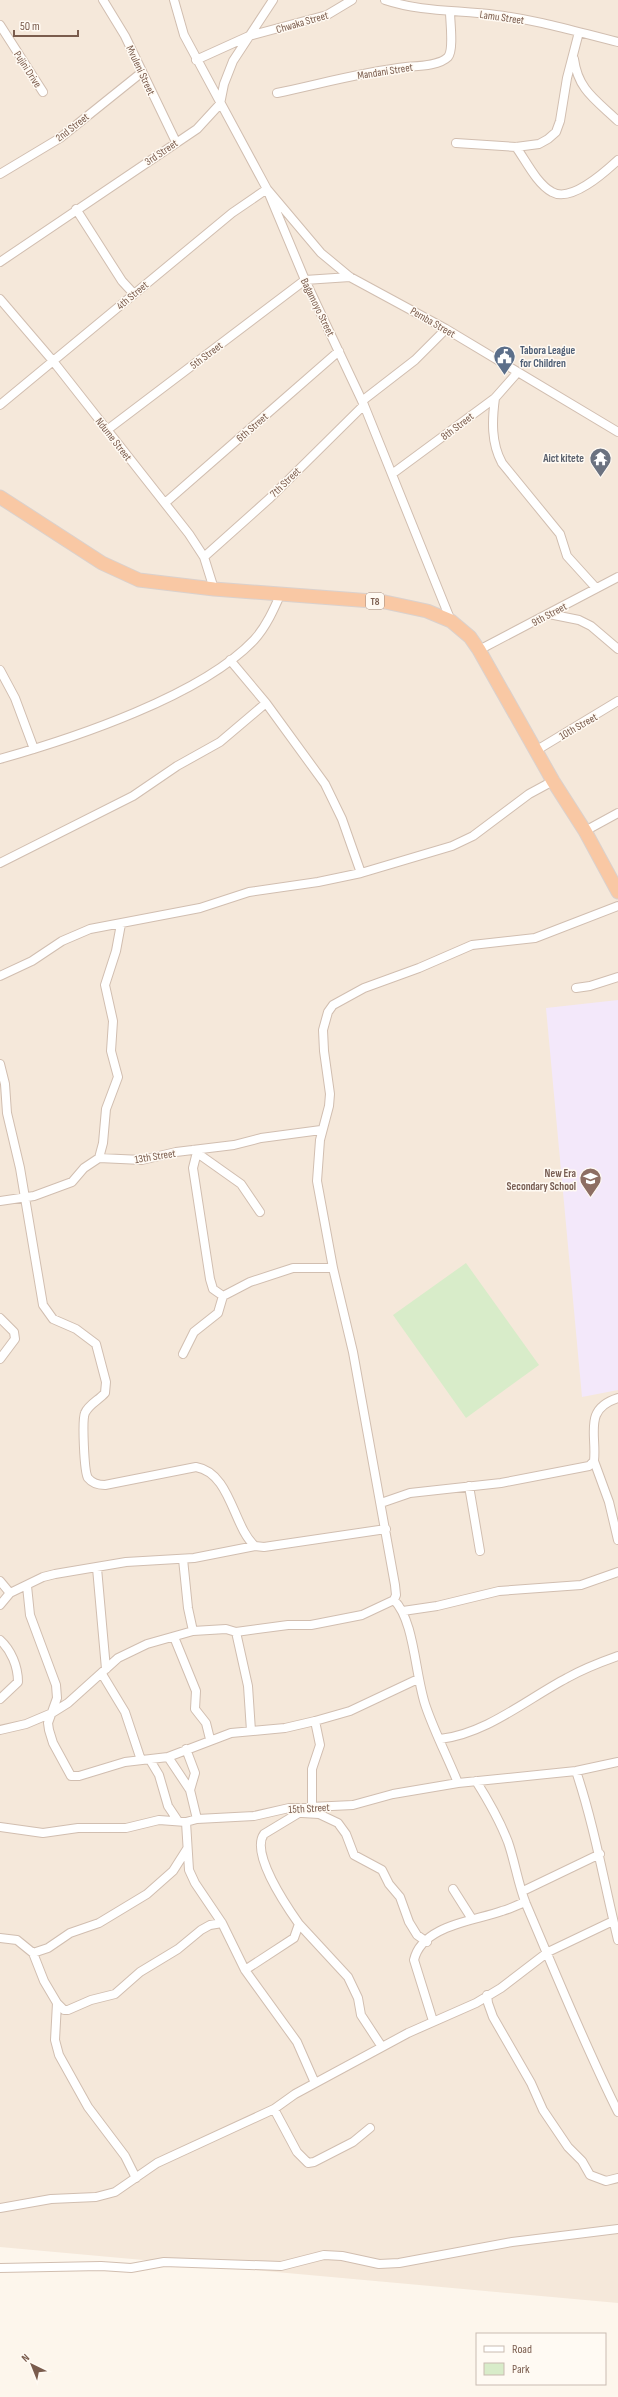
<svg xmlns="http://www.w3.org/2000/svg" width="618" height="2397" viewBox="0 0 618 2397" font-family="'Sofia Sans Condensed',sans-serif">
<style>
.residential{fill:#f5e8da}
.education{fill:#f3e8fa}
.green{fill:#d8ecc9}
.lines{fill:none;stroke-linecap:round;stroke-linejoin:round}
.minor-casing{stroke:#d1beb0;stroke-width:10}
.trunk-casing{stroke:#dad1cd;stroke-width:15}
.minor{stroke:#fff;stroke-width:8}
.trunk{stroke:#f9c8a4;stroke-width:13}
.labels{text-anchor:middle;stroke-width:3;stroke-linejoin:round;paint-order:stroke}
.shield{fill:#fffaf3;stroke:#a28b7f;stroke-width:1}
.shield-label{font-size:10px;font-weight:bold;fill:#7a5c4d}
.street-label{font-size:11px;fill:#7a5c4d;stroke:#fffaf3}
.service-label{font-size:11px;font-weight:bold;fill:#4e5e75;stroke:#fffaf3;text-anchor:start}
.worship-label{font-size:11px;font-weight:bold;fill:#5b616d;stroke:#fffaf3;text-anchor:end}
.education-label{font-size:11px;font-weight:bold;fill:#785e54;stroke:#fffaf3;text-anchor:end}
</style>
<rect width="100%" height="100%" fill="#fdf6ec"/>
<!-- residential -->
<path class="residential" d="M0 0H618V2303L0 2247Z"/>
<!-- education -->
<path class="education" d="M618 1000V1390L582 1397 546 1008Z"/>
<!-- green -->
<path class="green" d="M466 1263 539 1365 466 1418 393 1315Z"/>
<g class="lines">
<defs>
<path id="minor" d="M103 0 125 36 176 142
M174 0 184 35 267 189 305 280 364 405 451 621
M385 0C421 12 458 10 496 15 538 20 577 32 618 42
M0 25 43 92
M574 59C578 90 596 100 618 121
M196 60 249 36 327 15 352 0
M277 93C320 84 362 72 406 67 417 66 439 66 448 57 454 50 450 21 450 12
M456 143 516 147 539 144 548 139 556 132 560 121 567 78 579 32
M516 147C526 161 537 184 552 192 571 203 605 172 618 160
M0 174 60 138 141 73
M76 209 122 281 134 294
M0 262 197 129 220 104 224 84 233 61 273 0
M0 299 53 361 189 534 204 557 214 589
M495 398C492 420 491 443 502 463L560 534 567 556 596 588
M362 401 415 360 446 329
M0 405 232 213 267 189 321 253 350 277 446 329 618 432
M107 430 305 280 350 277
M392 474 495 398 517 373
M165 503 339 351
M204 557 270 498 364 405
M549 614 579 620 591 626 618 649
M479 650 618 577
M230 660 266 703 325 784 342 819 361 873
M0 670 15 698 34 749
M537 750 618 701
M0 759C74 738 201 696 254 640 266 627 274 609 281 593
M585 831 618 813
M0 863 133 796 177 766 220 742 266 703
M0 976 32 961 62 941 90 929 200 908 249 892 318 882 361 873 452 846 473 836 529 794 553 781
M576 988 590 986 618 977
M0 1064 5 1084 7 1113 20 1168 43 1305 53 1319 76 1329 96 1344 106 1382 105 1393C99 1400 89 1404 85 1413 82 1419 84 1472 88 1478 92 1483 98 1485 105 1485L196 1467C231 1473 233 1527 255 1546L264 1547 386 1529
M193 1150 241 1184 260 1212
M197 1152 193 1168 210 1279 213 1289 223 1296
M99 1158 103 1143 106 1109 118 1077 111 1051 113 1021 105 985 116 951 121 924
M0 1201 34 1196 72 1182 84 1168 99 1158 142 1160 176 1152 234 1145 261 1138 321 1130
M0 1318 14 1332 15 1339 0 1359
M183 1354 194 1332 218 1313 223 1296 227 1294 250 1282 293 1268H333
M594 1461 609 1502 618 1540
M469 1486 480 1551
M381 1503 410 1493 501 1483 589 1466 594 1461C597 1434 583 1409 618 1398
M183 1559 188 1608 193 1631
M97 1568 106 1669
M0 1581 10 1593
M27 1586 30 1615 56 1685 57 1698 48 1723 49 1730 53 1743 71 1776H79L125 1762 168 1757 231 1733 285 1728 315 1721 350 1711 418 1679
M394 1600C415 1621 415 1677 426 1707 435 1733 448 1758 458 1783
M0 1605 10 1593 43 1577 55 1574 126 1562 194 1558 255 1546
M403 1611 437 1606 499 1591 581 1585 618 1572
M236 1632 248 1686 251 1731
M174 1637 196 1691 195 1709 206 1723 210 1739
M0 1640C11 1650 18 1666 18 1682L0 1699
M102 1674 125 1712 141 1760
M0 1730 26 1724 52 1713 68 1703 118 1658 147 1644 193 1631 226 1629 236 1632 288 1625H311L362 1615 394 1600 396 1595 395 1585 353 1352 333 1268 317 1181 320 1140 329 1106 330 1094 324 1051 323 1030 328 1012 333 1005 364 988 419 968 472 945 535 938 618 906
M440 1739C486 1734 527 1699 567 1678 583 1669 601 1662 618 1656
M186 1749 195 1773 190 1790 197 1819
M168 1757 190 1790
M150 1760 159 1775 168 1806 178 1821
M576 1771C595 1828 604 1883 618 1940
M476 1781C488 1800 500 1821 508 1842 515 1862 518 1884 526 1904 556 1974 584 2044 618 2112
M302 1813 319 1814 338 1823 346 1834 354 1855 382 1870 389 1884 400 1897 409 1922 417 1935 427 1942
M186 1822 189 1870 195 1883 222 1923 245 1970 297 2042 315 2083
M0 1827 43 1833 78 1828H126L159 1820 186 1822 197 1819 254 1816 289 1808 353 1805 393 1794 458 1783 576 1771 618 1762
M453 1889 472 1919
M523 1891 600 1854
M299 1924 348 1977 358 1998 361 2015 382 2047
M0 1938 17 1940 33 1953 44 1981 57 2003 55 2040 59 2055 88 2107 125 2156 136 2178
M33 1953 48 1948 70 1933 99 1923 147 1894 173 1871 187 1849
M245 1970 294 1938 299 1924C287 1907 250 1853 264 1834L312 1805V1769L320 1745 315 1721
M487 1995 488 2003 493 2017 531 2083 543 2110 568 2147 582 2161 590 2175 606 2181 618 2178
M57 2003 64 2010H68L91 2000 115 1994 140 1972 178 1949 201 1930 210 1925 222 1923
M433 2021 414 1960C422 1925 475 1921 502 1911 510 1909 517 1905 525 1902
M274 2109 297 2152 308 2163 314 2162 353 2142 370 2128
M0 2208 51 2199 96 2197 115 2192 157 2163 274 2109 295 2094 408 2033 476 2003 501 1988 548 1952 613 1921
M0 2268 101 2266 131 2268 164 2262 281 2266 324 2255 342 2256 379 2264 399 2263 512 2242 618 2229"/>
<path id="trunk" d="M0 497 102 563 139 580 214 589 385 602 427 611 451 621 470 637 479 650 553 781 585 831 618 892"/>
</defs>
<!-- minor casing -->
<use href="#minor" class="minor-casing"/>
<!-- trunk casing -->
<use href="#trunk" class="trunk-casing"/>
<!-- minor -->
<use href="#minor" class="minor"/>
<!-- trunk -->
<use href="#trunk" class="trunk"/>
</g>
<!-- icons -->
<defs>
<symbol id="civic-pin" viewBox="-11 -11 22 30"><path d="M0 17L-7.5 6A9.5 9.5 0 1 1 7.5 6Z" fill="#5c6f8a" stroke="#fffaf3"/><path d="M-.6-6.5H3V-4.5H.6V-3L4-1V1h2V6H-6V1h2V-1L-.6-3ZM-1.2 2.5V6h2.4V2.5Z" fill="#fff"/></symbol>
<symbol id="temple-pin" viewBox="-11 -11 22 30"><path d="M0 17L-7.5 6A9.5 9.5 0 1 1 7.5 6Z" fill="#6b7280" stroke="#fffaf3"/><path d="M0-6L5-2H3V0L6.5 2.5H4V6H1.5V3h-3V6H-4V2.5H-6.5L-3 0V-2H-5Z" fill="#fff"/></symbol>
<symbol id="school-pin" viewBox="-11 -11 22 30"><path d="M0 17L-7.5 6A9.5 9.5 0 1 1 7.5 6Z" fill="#8d6e63" stroke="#fffaf3"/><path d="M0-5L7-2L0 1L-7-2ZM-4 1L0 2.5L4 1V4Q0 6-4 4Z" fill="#fff"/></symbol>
</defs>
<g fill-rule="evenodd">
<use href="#civic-pin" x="492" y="344" width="25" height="34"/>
<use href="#temple-pin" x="588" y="446" width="25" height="34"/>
<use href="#school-pin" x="578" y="1166" width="25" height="34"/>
</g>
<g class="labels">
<!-- shield labels -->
<rect class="shield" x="366" y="593" width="18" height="16" rx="3"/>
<g class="shield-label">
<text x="375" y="605">T8</text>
</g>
<!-- street labels -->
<g class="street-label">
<text transform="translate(502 17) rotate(8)" y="4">Lamu Street</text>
<text transform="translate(302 22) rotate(-16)" y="4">Chwaka Street</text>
<text transform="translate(28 69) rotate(57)" y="4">Pujini Drive</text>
<text transform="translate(141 70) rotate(65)" y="4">Mvuleni Street</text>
<text transform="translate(385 71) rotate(-9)" y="4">Mandani Street</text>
<text transform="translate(72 127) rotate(-38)" y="4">2nd Street</text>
<text transform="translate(161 152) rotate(-34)" y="4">3rd Street</text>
<text transform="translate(132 295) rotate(-40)" y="4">4th Street</text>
<text transform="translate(318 307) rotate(64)" y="4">Bagamoyo Street</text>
<text transform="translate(433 322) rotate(30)" y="4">Pemba Street</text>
<text transform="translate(206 355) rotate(-37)" y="4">5th Street</text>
<text transform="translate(457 426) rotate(-37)" y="4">8th Street</text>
<text transform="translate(252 427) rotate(-41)" y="4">6th Street</text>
<text transform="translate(114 439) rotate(52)" y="4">Ndume Street</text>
<text transform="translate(285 482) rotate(-44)" y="4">7th Street</text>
<text transform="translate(549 614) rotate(-28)" y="4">9th Street</text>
<text transform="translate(578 726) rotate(-30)" y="4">10th Street</text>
<text transform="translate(155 1156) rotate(-9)" y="4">13th Street</text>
<text transform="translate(309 1808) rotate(-3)" y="4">15th Street</text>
</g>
<!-- service labels -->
<g class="service-label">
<text x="520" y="354">Tabora League<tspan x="520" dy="13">for Children</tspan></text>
</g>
<!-- worship labels -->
<g class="worship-label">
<text x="584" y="462">Aict kitete</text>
</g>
<!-- education labels -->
<g class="education-label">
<text x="576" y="1177">New Era<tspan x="576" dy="13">Secondary School</tspan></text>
</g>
</g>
<!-- legend -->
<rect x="476" y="2333" width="130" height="52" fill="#fffaf3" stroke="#cabbb1"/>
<rect x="484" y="2346" width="20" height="6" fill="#ffffff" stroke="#cabbb1"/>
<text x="512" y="2353" font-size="12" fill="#7a5c4d">Road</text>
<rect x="484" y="2363" width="20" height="12" fill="#d8ecc9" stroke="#cabbb1"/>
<text x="512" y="2373" font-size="12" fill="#7a5c4d">Park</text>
<!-- north arrow -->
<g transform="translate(32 2365) rotate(317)" stroke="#fffaf3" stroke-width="3" paint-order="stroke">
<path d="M0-3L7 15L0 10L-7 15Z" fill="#7a5c4d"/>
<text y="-6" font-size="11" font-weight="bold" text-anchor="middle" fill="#7a5c4d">N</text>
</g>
<!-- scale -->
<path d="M14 30v6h64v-6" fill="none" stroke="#7a5c4d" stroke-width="2"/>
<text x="20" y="30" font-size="12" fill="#7a5c4d" stroke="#fffaf3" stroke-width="3" paint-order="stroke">50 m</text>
</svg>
